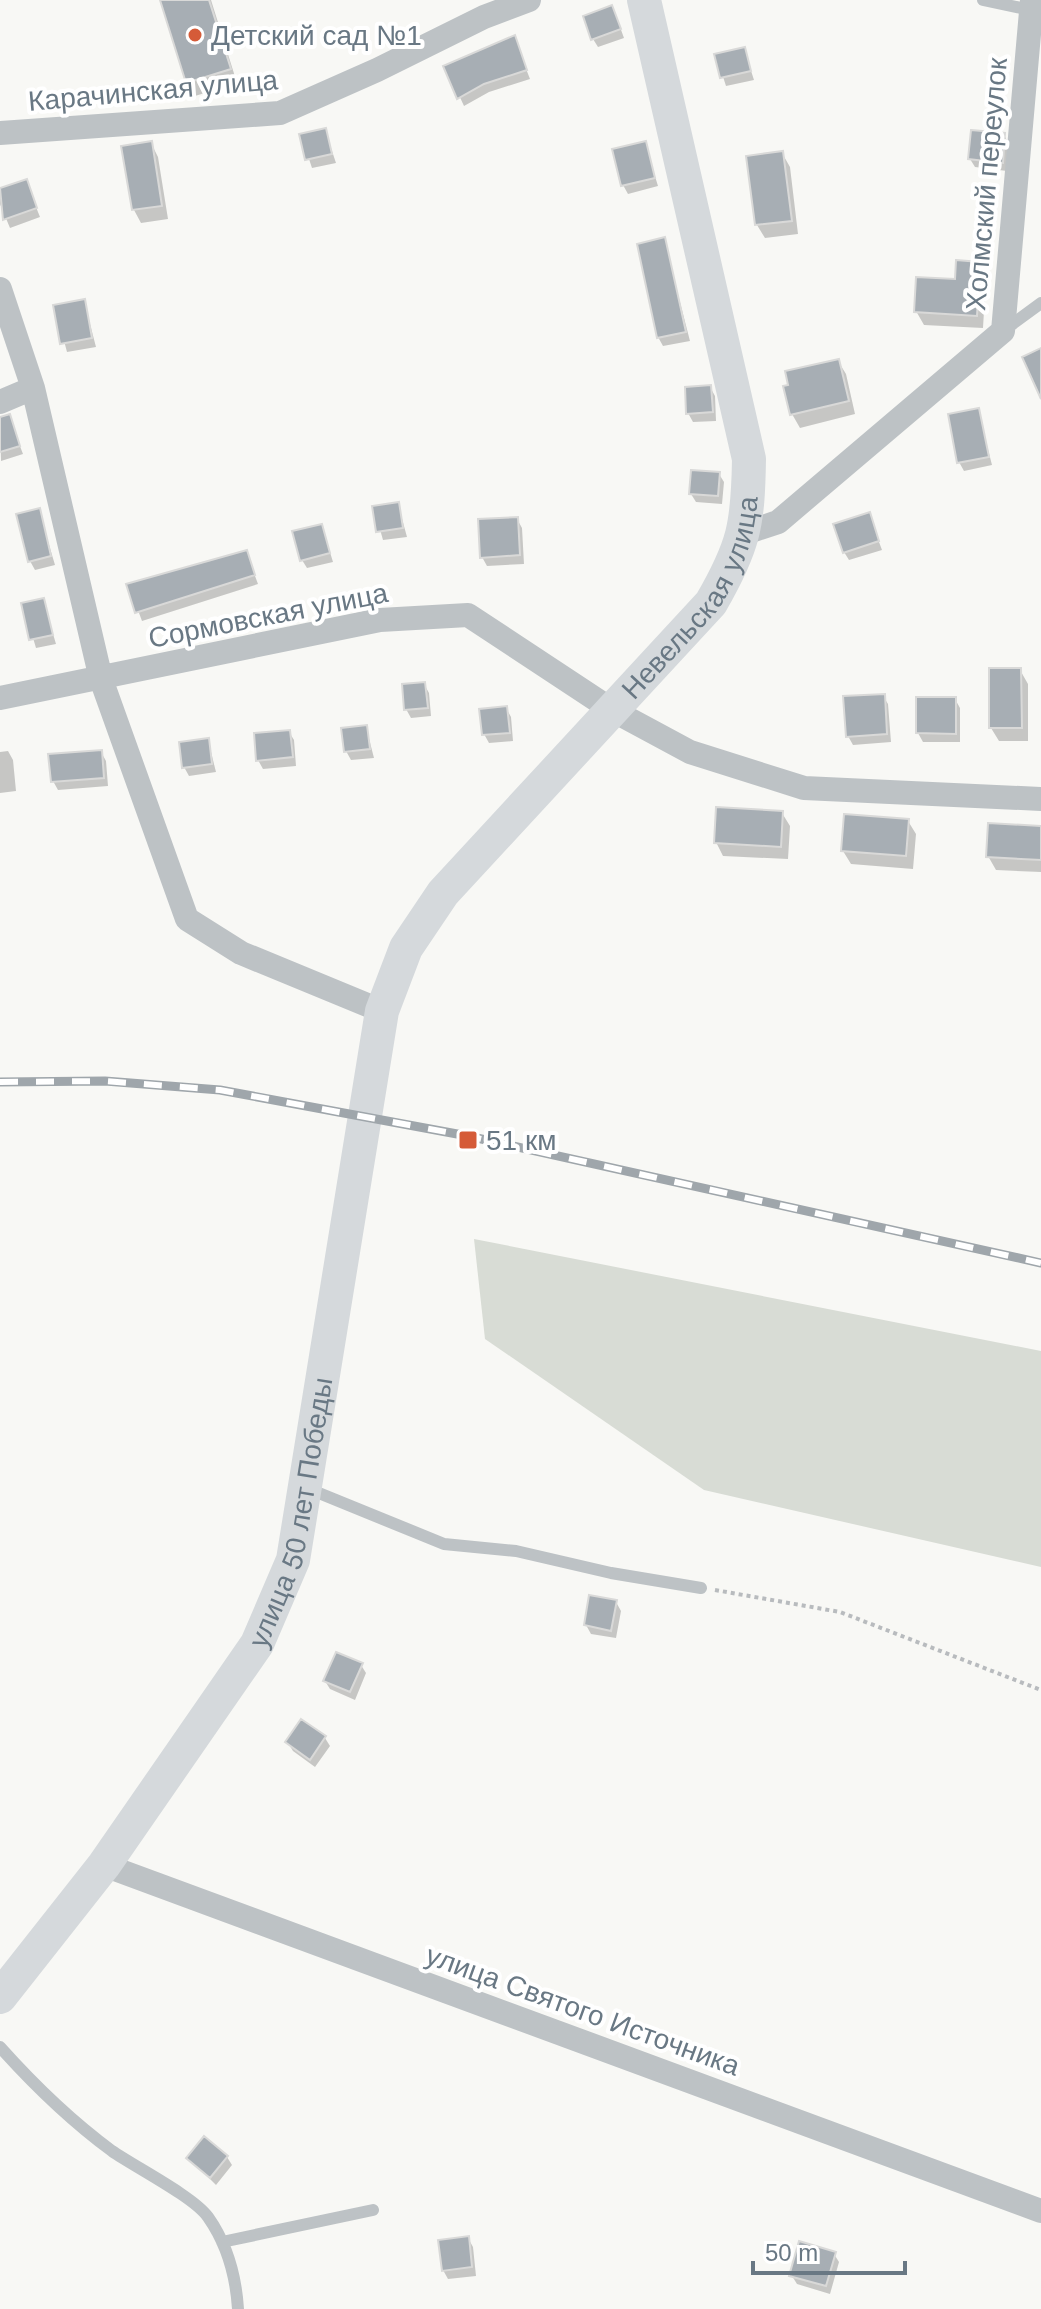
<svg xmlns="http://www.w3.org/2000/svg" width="1041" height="2309" viewBox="0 0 1041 2309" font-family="Arial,sans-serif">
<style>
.green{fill:#d8dcd5}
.shadow{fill:#0003}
.building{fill:#a7aeb4;stroke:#d9d9d8;stroke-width:2}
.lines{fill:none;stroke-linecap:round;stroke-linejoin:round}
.path{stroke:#b8bbbe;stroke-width:4;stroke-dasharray:4 4;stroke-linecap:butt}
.lane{stroke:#bdc2c5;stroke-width:12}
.street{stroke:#bdc2c5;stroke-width:24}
.secondary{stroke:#d5d9dc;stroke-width:34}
.rail-casing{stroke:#9fa6ab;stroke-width:9}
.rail{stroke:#fff;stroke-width:6;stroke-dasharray:18;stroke-linecap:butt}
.poi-dot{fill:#d55b38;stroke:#fff;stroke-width:3}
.labels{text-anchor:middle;stroke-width:8;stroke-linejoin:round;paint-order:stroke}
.poi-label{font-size:28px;fill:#697884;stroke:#fff;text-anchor:start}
.street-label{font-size:28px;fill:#697884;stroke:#fff}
</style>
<rect width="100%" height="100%" fill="#f8f8f5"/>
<!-- green -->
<path class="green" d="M474 1239 1041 1351V1567L704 1490 485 1339Z"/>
<!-- shadow -->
<path class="shadow" d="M162 0H211L237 83 195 96 188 83Z
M616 16 624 38 598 47 593 39Z
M514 38 530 79 489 92 464 106 446 67Z
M744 49 754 80 726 86 716 55Z
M325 130 336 163 312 168 301 135Z
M1004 135 1009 144 1007 171 975 167 970 159Z
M151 143 158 157 168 219 141 223 134 210 124 147Z
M645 144 658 186 628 194 623 185Z
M782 153 790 167 798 234 765 238 757 225Z
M26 182 40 217 10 228 0 204V190Z
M664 240 690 341 663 346 658 337Z
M979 263 986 277 983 328 924 325 916 311Z
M84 301 96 347 67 352 55 307Z
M838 361 846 374 855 414 800 428 792 414Z
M710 387 715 396 716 421 693 422 688 413Z
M978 410 992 465 964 471 959 462Z
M10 420 23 454 1 461 0 423Z
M719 474 724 482 722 504 696 502 691 494Z
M398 504 407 537 383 540 374 508Z
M39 511 55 565 35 570 30 561Z
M869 515 882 550 849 560 844 552Z
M517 519 522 528 524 564 487 566 482 557Z
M322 526 333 562 307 568 302 560Z
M246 552 258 584 142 621 129 586Z
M43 600 56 644 36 648 23 604Z
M1020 670 1028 684V741H999L991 728Z
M424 684 429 693 431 716 411 718 406 709Z
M883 696 888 704 891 742 853 745 848 736Z
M955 699 960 708V742H923L918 733Z
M506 708 511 717 513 741 489 743 484 734Z
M366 727 374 758 351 760 346 751Z
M289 732 294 740 296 766 263 769 258 760Z
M208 740 216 772 189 776 184 767Z
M8 751 13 760 16 791 0 793V752Z
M101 752 106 761 108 786 58 790 53 781Z
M782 813 790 826 788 859 723 856 716 842Z
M908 821 916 834 913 869 851 864 843 851Z
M1041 828V872L996 870 988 856Z
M616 1602 621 1611 616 1638 591 1634 586 1625Z
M361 1665 366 1673 355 1700 330 1689 325 1681Z
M325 1738 330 1746 315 1767 293 1751 288 1743Z
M227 2157 232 2165 216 2185 189 2158Z
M468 2238 473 2247 476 2276 448 2279 443 2270Z
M834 2254 839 2262 830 2294 797 2284 792 2276Z"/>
<!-- building -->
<path class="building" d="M160 0H209L231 69 186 83Z
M612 5 621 29 591 40 583 16Z
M515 35 527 70 484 84 457 99 443 66Z
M745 47 751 71 720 78 714 54Z
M326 128 332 154 305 160 299 134Z
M971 130 1005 133 1003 163 968 159Z
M152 141 162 206 132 210 121 146Z
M646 141 655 178 621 186 612 149Z
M783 151 792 221 755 225 746 156Z
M27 179 37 208 3 220 0 188Z
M665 237 686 332 657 338 637 244Z
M956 260 980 262 977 316 914 312 916 277 955 279Z
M85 299 92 338 60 344 53 305Z
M1041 348V399L1022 357Z
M839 359 849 401 790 415 783 386 788 385 785 371Z
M711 385 713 412 686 414 685 387Z
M979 408 989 457 957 463 948 414Z
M10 414 20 446 0 452V417Z
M691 470 720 472 718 496 689 494Z
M399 502 403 528 376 532 372 506Z
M40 508 51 556 28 562 16 514Z
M870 512 879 541 843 553 833 524Z
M518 517 520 555 480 558 478 519Z
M322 524 330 553 300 561 292 531Z
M247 550 255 575 135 613 126 584Z
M44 598 53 635 29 640 21 603Z
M989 668H1021L1022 728H989Z
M425 682 428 708 404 710 402 684Z
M885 694 887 734 846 737 843 696Z
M916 697H956V734L916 733Z
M507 706 510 733 482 735 479 709Z
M367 725 370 749 344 752 341 728Z
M290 730 293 757 256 761 254 733Z
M209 738 212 764 182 768 179 742Z
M102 750 104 778 51 782 48 754Z
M716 807 783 811 781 847 714 843Z
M844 814 909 819 906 856 841 851Z
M988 823 1041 826V860L986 857Z
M589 1595 617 1600 611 1631 584 1625Z
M336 1652 363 1663 350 1692 323 1681Z
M301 1719 326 1736 310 1760 285 1742Z
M204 2136 228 2156 210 2178 186 2158Z
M469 2236 472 2267 442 2271 438 2240Z
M799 2241 836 2252 826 2286 789 2276Z"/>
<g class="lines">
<!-- path -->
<path class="path" d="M715 1590 840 1612 1041 1690"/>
<!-- lane -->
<path class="lane" d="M983 0 1035 11
M1003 331 1041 303
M309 1489 444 1544 516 1551 611 1573 701 1588
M0 2047C34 2085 70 2120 112 2151 135 2167 194 2197 208 2217 227 2244 236 2277 238 2309
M222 2242 373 2210"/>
<!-- street -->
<path class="street" d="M0 133 280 113 377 70 484 17 529 0
M0 289 33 388 101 679 187 919 241 953 382 1011
M0 402 33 388
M745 533 778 522 1003 331 1032 0
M0 698 380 620 468 615 612 710 690 752 804 788 1041 799
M104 1865 1041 2211"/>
<!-- secondary -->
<path class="secondary" id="s1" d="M0 1997 104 1865 257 1644 293 1560 382 1011 406 948 443 893 711 603C744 546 748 525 749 459L644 0"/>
<defs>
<path id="rail" d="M0 1082 105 1081 220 1090 468 1136 1041 1263"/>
</defs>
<!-- rail casing -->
<use href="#rail" class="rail-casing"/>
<!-- rail -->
<use href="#rail" class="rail"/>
</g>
<!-- markers -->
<g class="poi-dot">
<circle cx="195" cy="35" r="8"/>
<rect x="458" y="1130" width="20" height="20" rx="4"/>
</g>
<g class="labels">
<!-- poi labels -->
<g class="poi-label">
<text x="211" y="45">Детский сад №1</text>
<text x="486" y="1150">51 км</text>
</g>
<!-- street labels -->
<g class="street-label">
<text transform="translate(153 90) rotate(-5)" y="10">Карачинская улица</text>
<text transform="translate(986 184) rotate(-85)" y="10">Холмский переулок</text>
<text dy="10" stroke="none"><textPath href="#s1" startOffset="1608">Невельская улица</textPath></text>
<text transform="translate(268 615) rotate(-11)" y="10">Сормовская улица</text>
<text dy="10" stroke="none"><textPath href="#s1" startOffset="574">улица 50 лет Победы</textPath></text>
<text transform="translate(583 2010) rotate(20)" y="10">улица Святого Источника</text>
</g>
</g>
<!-- scale -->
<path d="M753 2261v12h152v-12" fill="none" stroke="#697884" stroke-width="4"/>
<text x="765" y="2261" font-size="24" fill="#697884" stroke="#ffffff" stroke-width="6" paint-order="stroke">50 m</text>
</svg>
